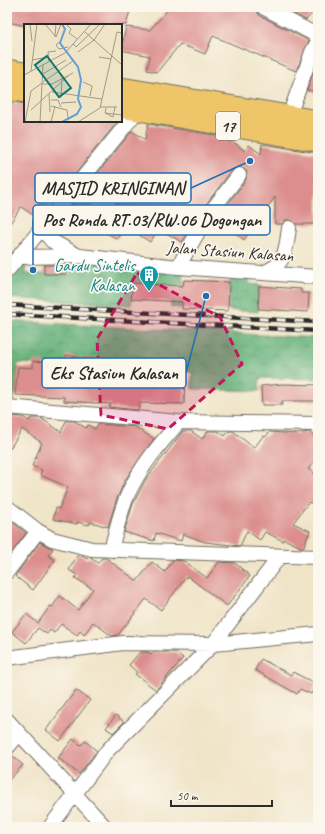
<svg xmlns="http://www.w3.org/2000/svg" width="325" height="834" viewBox="0 0 325 834" font-family="Caveat,sans-serif">
<style>
.forest{fill:url(#forest-crowns);stroke:#486e52}
.building{fill:#db8e8d;fill-rule:evenodd}
.lines{fill:none;stroke-linecap:round;stroke-linejoin:round}
.minor-casing{stroke:#706c62;stroke-width:16}
.highway-casing{stroke:#706c62;stroke-width:23}
.minor{stroke:#fff;stroke-width:14}
.highway{stroke:#eec569;stroke-width:21}
.rail-casing{stroke:#2b2b2b;stroke-width:4.5}
.rail{stroke:#fbf7ec;stroke-width:3;stroke-dasharray:9;stroke-linecap:butt}
.marked{fill:#c2185b;fill-opacity:0.2;stroke:#c2185b;stroke-width:3;stroke-dasharray:8 5;stroke-linejoin:round}
.labels{text-anchor:middle;stroke-width:3.5;stroke-linejoin:round;paint-order:stroke}
.shield{fill:#fbf7ec;stroke:#696865;stroke-width:1}
.shield-label{font-size:16px;font-weight:bold;fill:#2b2b2b}
.street-label{font-size:17px;fill:#2b2b2b;stroke:#fbf7ec}
.culture-label{font-size:17px;fill:#0d838f;stroke:#fbf7ec;text-anchor:end}
.inset-river{fill:none;stroke:#64a0d5;stroke-width:2}
.inset-road{fill:none;stroke:#a19a89;stroke-width:1}
.view{fill:#0f766e;fill-opacity:0.15;stroke:#0f766e;stroke-width:2}
.inset-edge{fill:none;stroke:#2b2b2b;stroke-width:2}
.leader{fill:none;stroke:#1f6fb2;stroke-width:1.5}
.callout-dot{fill:#1f6fb2;stroke:#fbf7ec;stroke-width:1.5}
.callout{fill:#fbf7ec;stroke:#1f6fb2;stroke-width:1.5}
.callout-label{font-size:18px;text-anchor:middle;font-weight:bold;fill:#2b2b2b}
</style>
<defs>
<pattern id="forest-crowns" width="20" height="18" patternUnits="userSpaceOnUse"><rect width="20" height="18" fill="#66b17a"/><path d="M2 6a3 3 0 1 1 6 0M12 15a3 3 0 1 1 6 0" fill="none" stroke="#549064"/></pattern>
</defs>
<rect width="100%" height="100%" fill="#fbf7ec"/>
<filter id="ink" filterUnits="userSpaceOnUse"><feTurbulence type="fractalNoise" baseFrequency=".025" numOctaves="2"/><feDisplacementMap in="SourceGraphic" scale="8" xChannelSelector="R" yChannelSelector="G"/><feConvolveMatrix kernelMatrix="1 2 1 2 8 2 1 2 1" color-interpolation-filters="sRGB"/></filter>
<filter id="wash" filterUnits="userSpaceOnUse"><feTurbulence type="fractalNoise" baseFrequency=".012" numOctaves="4" result="noise"/><feDisplacementMap in="SourceGraphic" scale="16" xChannelSelector="R" yChannelSelector="G"/><feGaussianBlur stdDeviation="0.9" result="paint"/><feColorMatrix in="noise" values="0 0 0 0 0 0 0 0 0 0 0 0 0 0 0 0 0 1.4 0 .05"/><feComposite in="paint" operator="in"/></filter>
<g filter="url(#wash)">
<rect width="100%" height="100%" fill="#f0e4c7"/>
<!-- forest -->
<path class="forest" d="M70 261 184 270 181 308 171 307V301H166L167 285 133 283 131 305 7 298V280L19 266H26V274H71Z
M230 273 249 274V284L259 285 258 312 229 310Z
M7 321 318 338V379L260 378 259 391 192 389V372L18 363 14 402 7 401Z"/>
<g id="blocks">
<!-- building -->
<path class="building" d="M7 7H131L126 25H22L7 22Z
M170 7H255L259 15 309 41 296 71 213 36 205 54 180 44 157 72 147 70 150 56 121 50 126 27 150 30Z
M281 7H318L306 20Z
M318 60V93L307 90Z
M13 102 25 104V121H118L70 180 64 176 36 217 21 207 7 228V118Z
M148 124 219 136 230 143 232 141 245 151 249 145 261 154 262 144 318 153V224H296L290 220H285L282 224H275V197L244 240 224 225 218 234 210 228 246 180 247 171 240 167 232 170 199 213 182 242 159 229 150 242 125 226 117 239 100 229 98 232 80 221 74 231 60 223 68 210 132 131 145 140ZM105 180 124 193 108 217 90 206Z
M44 265H66V274H44Z
M184 280 229 282 228 311 182 309V302L131 299 133 283 183 286Z
M259 286 301 289V293H309L308 312 258 309Z
M66 355 79 357V358H95V371L97 372 122 374V379L145 383V380L171 381V376H185L184 404 139 403 138 410 109 407 111 404 64 401V397L15 395 18 367 33 368V361L45 362 44 368 65 369Z
M283 384 318 385V401H282V405H262L261 386Z
M7 416 23 417 29 421 31 418H41L61 432 66 421H74L86 428 88 425 95 429 98 424 135 427 154 439 125 480 117 498 108 527 91 522 89 525 77 522V524L53 519 56 508 59 509 68 487 40 475 42 470 32 466 42 443 22 429 7 453Z
M183 431H191L202 439 208 431H218L225 436 229 431H233L254 448 263 436 265 437 270 432 297 434 309 432 318 439V456L308 469 318 476V508L309 502 293 523 310 531 303 548 284 539 283 541 265 532 260 540 247 531 240 546 205 542 183 534 181 541 156 533 154 541 124 532 133 504 146 479Z
M7 518 26 533 10 555 7 553Z
M40 542 53 549 48 555 55 560 33 590 15 576Z
M78 554 87 559 89 557 98 563 102 558H106L137 581 152 562 165 572 173 560 184 561 207 578 219 562 235 563 250 576 227 606 187 576 161 610 146 599 118 635 112 636 93 622 84 635 80 631 77 635 61 624 54 633 50 630 47 634 38 628 26 643 12 632 26 614 38 623 50 606 52 607 60 596 78 610 93 589 75 578 77 575 69 570Z
M140 652H148L151 654 153 652H176L183 658 156 690 135 674 137 672 129 665Z
M261 659 291 675 293 672 316 684 311 694 300 689 297 694 255 670Z
M76 690 90 700 60 741 46 730Z
M116 715 124 722 113 733 106 728Z
M73 739 81 745 85 741 97 751 79 774 58 758Z
M11 755 23 765 7 782V756Z"/>
</g>
</g>
<g filter="url(#ink)">
<use href="#blocks" fill-opacity="0" stroke="#706c62" stroke-width="1"/>
<g class="lines">
<defs>
<path id="minor" d="M263 7 318 36
M289 116 312 52 318 41
M42 229 52 241 77 255
M19 257 80 256 178 267 318 277
M178 267 206 218 239 175
M7 271 138 110 139 104
M265 272C286 264 286 249 289 228
M7 407 179 422 318 424
M7 507 38 531 52 539 92 549 318 557
M111 550C116 531 120 512 128 494 140 467 160 444 179 422
M7 572 38 531
M7 658 123 643 213 644 318 634
M7 720 105 827
M7 748 19 734
M50 827 108 750 213 644 280 556"/>
<path id="highway" d="M7 70 25 73
M121 88 318 121
M7 89 25 92
M121 107 318 141"/>
</defs>
<!-- minor casing -->
<use href="#minor" class="minor-casing"/>
<!-- highway casing -->
<use href="#highway" class="highway-casing"/>
<!-- minor -->
<use href="#minor" class="minor"/>
<!-- highway -->
<use href="#highway" class="highway"/>
<defs>
<path id="rail" d="M7 305 318 322
M7 314 318 331"/>
</defs>
<!-- rail casing -->
<use href="#rail" class="rail-casing"/>
<!-- rail -->
<use href="#rail" class="rail"/>
</g>
</g>
<!-- marked area -->
<path class="marked" d="M137 273 220 317 242 364 168 429 101 415 97 339Z"/>
<!-- icons -->
<defs>
<symbol id="building-pin" viewBox="-11 -11 22 30"><path d="M0 17L-7.5 6A9.5 9.5 0 1 1 7.5 6Z" fill="#0f9aa8" stroke="#fbf7ec"/><path d="M-4-6H4V6H1V3H-1V6H-4ZM-2.5-4.3h1.7v1.8h-1.7ZM.8-4.3h1.7v1.8H.8ZM-2.5-1h1.7V.8h-1.7ZM.8-1h1.7V.8H.8Z" fill="#fff"/></symbol>
</defs>
<g fill-rule="evenodd">
<use href="#building-pin" x="138" y="264" width="22" height="30"/>
</g>
<g class="labels">
<!-- shield labels -->
<rect class="shield" x="216" y="112" width="24" height="28" rx="3"/>
<g class="shield-label">
<text x="228" y="132">17</text>
</g>
<!-- street labels -->
<g class="street-label">
<text transform="translate(230 251) rotate(4)" y="6">Jalan Stasiun Kalasan</text>
</g>
<!-- culture labels -->
<g class="culture-label">
<text x="135" y="271">Gardu Sintelis<tspan x="135" dy="20">Kalasan</tspan></text>
</g>
</g>
<!-- overview -->
<g transform="translate(24 24)">
<rect width="98" height="98" fill="#f0e4c7"/>
<path class="inset-river" d="M38 0 41 5 36 19 54 43 57 56 54 75 57 83 53 90 38 98"/>
<path class="inset-road" d="M6 0 8 17M21 0 32 13 37 0M42 0 47 5 45 9 53 15M61 8 98 41M31 13 32 0M35 18 32 21 35 25 44 23M49 20 52 23 76 0M54 28 70 16 81 0M75 33 87 35M8 36 24 33M25 37 24 28 32 27M7 47 13 0M19 50 42 36M0 51 41 29 67 0M19 58 49 37M59 58 68 62 66 72M18 60H28L49 49M28 68 78 75M25 70 26 88M37 74 38 54M27 76H34L37 83M37 79 52 78M27 82 43 86 44 94M76 83H93M82 84 81 89 98 91M7 86 44 52M81 89 89 93 91 83M1 98 7 67 18 59M16 98 19 41M27 98 31 82M54 98 76 84 93 8 98 9"/>
<path class="view" d="M23 32 47 64 35 73 11 41Z"/>
<rect width="98" height="98" class="inset-edge"/>
</g>
<!-- callouts -->
<path class="leader" d="M250 161L191 188M33 270L33 220M206 296L186 373"/>
<g class="callout-dot">
<circle cx="250" cy="161" r="4"/>
<circle cx="33" cy="270" r="4"/>
<circle cx="206" cy="296" r="4"/>
</g>
<g class="callout">
<rect x="35" y="173" width="156" height="30" rx="4"/>
<rect x="33" y="205" width="237" height="30" rx="4"/>
<rect x="42" y="358" width="144" height="30" rx="4"/>
</g>
<g class="callout-label">
<text x="113" y="194">MASJID KRINGINAN</text>
<text x="152" y="226">Pos Ronda RT.03/RW.06 Dogongan</text>
<text x="114" y="379">Eks Stasiun Kalasan</text>
</g>
<!-- margin -->
<rect width="325" height="834" fill="none" stroke="#fbf7ec" stroke-width="24"/>
<!-- scale -->
<path d="M171 800v6h101v-6" fill="none" stroke="#2b2b2b" stroke-width="2"/>
<text x="177" y="800" font-size="12" fill="#2b2b2b" stroke="#fbf7ec" stroke-width="3" paint-order="stroke">50 m</text>
</svg>
